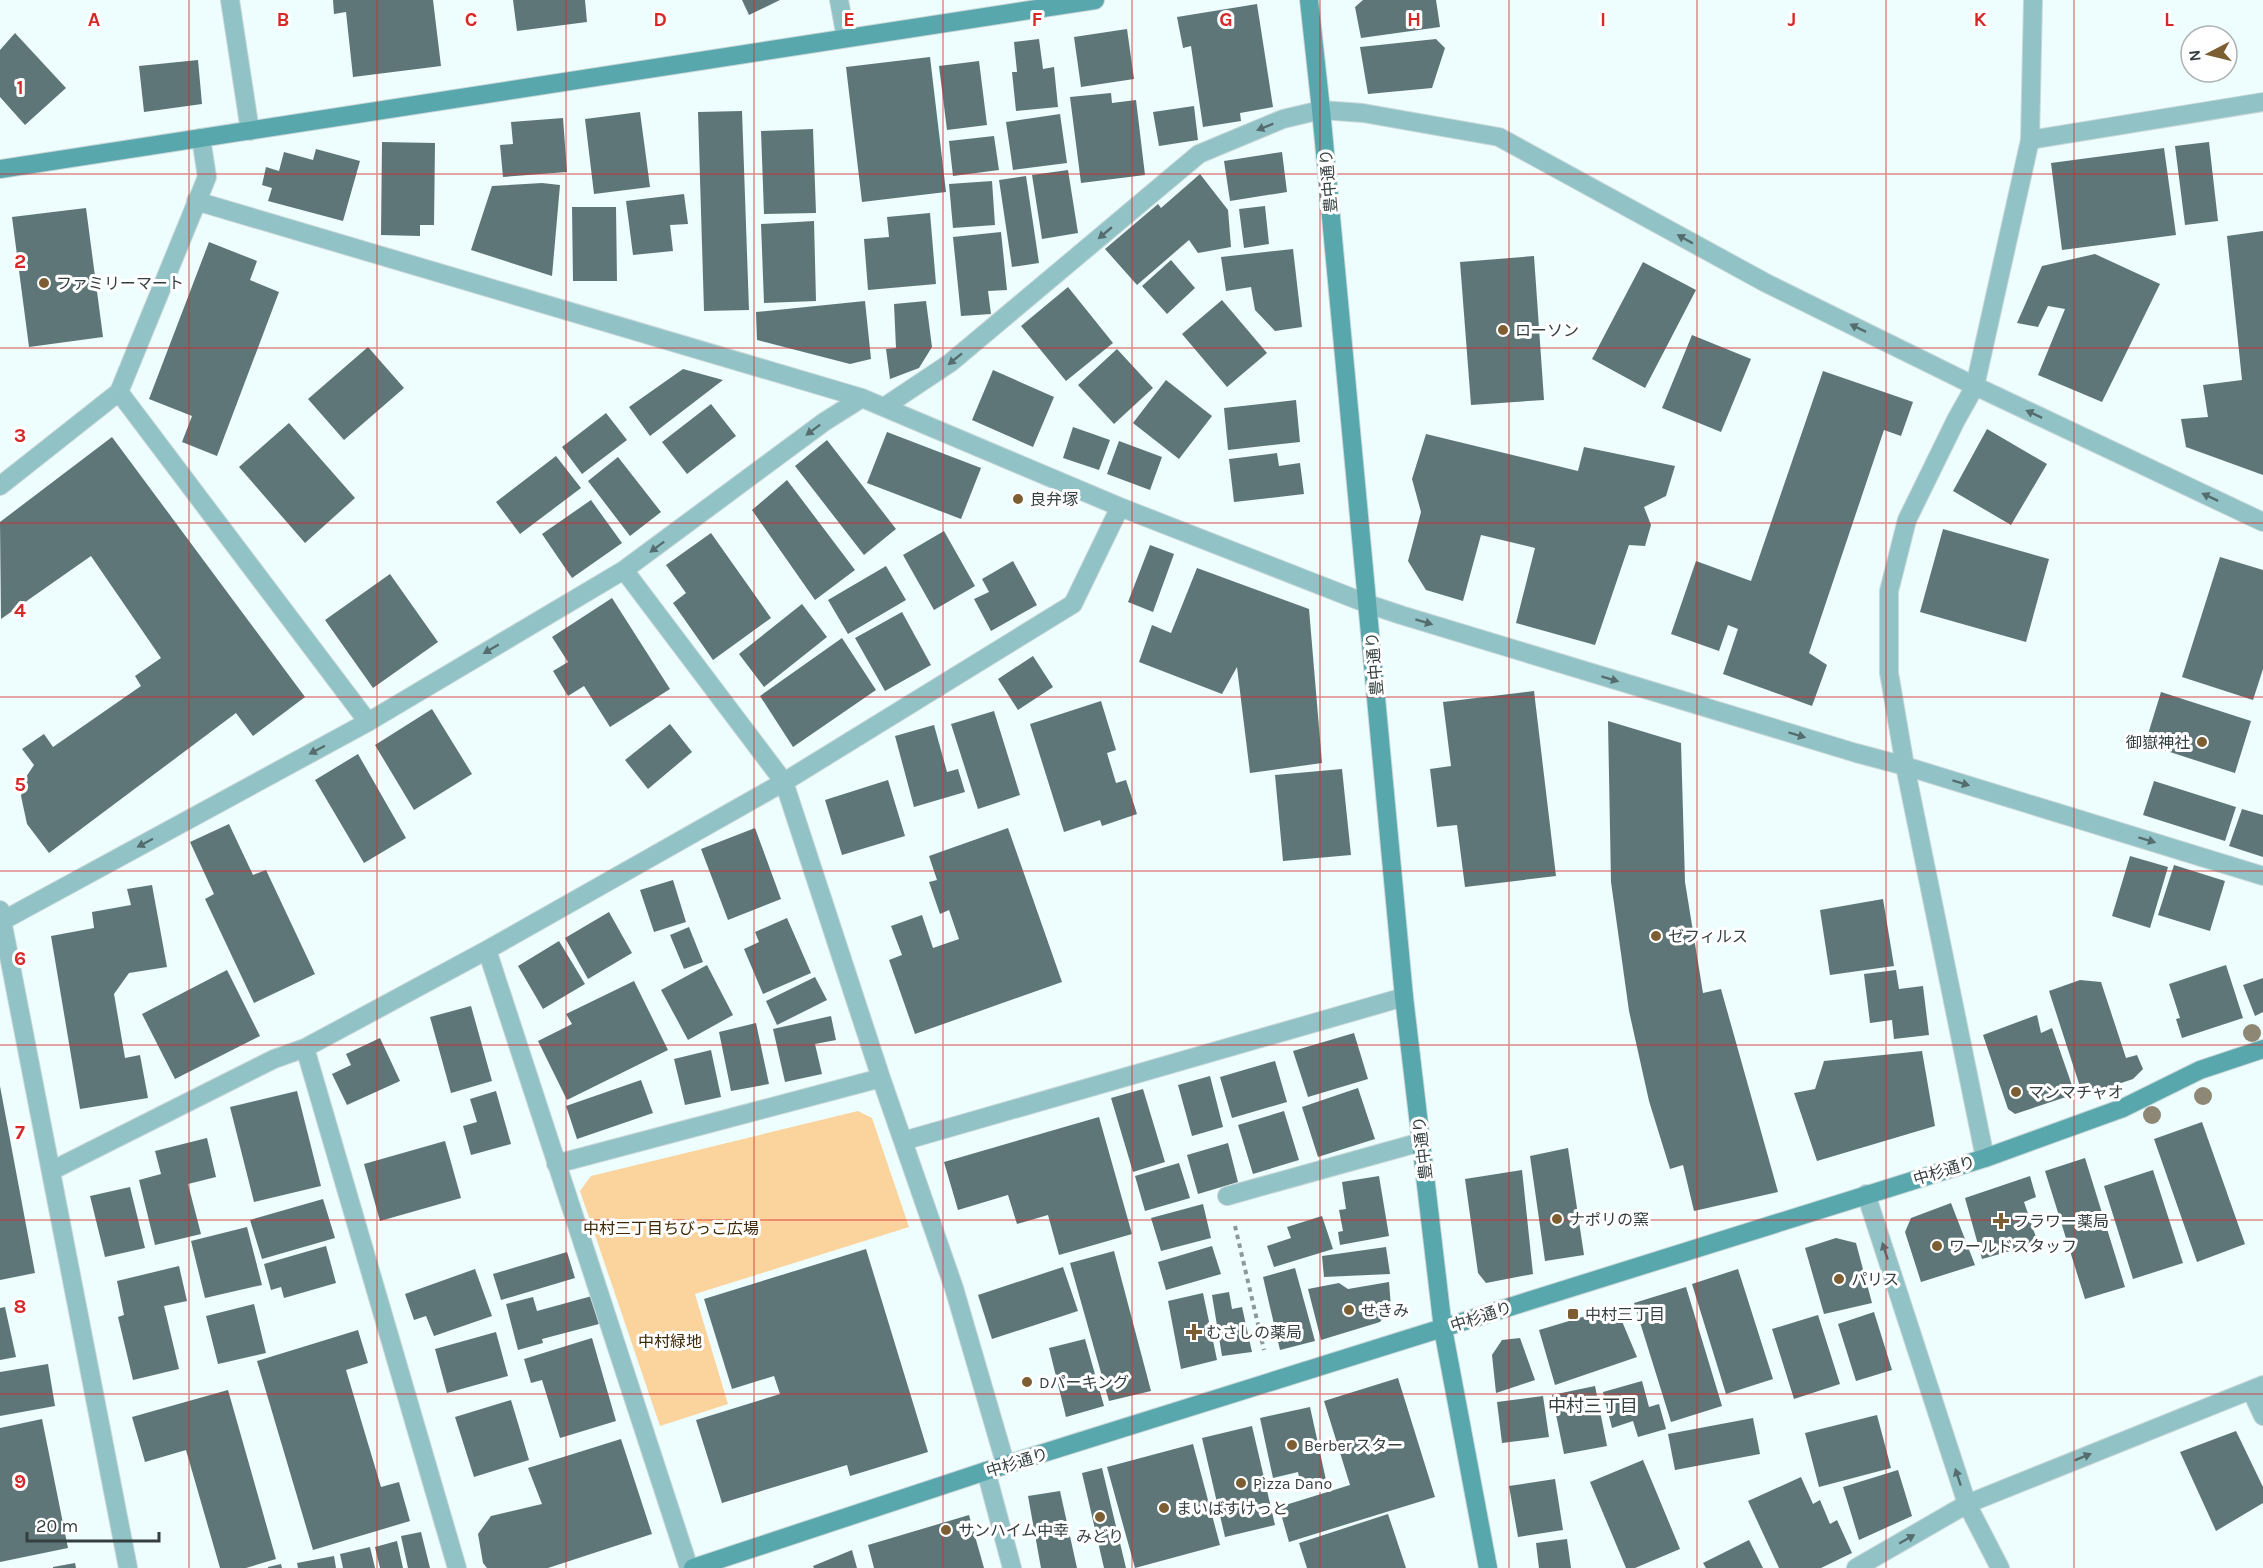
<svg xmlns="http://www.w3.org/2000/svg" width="2263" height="1568" viewBox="0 0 2263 1568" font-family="Karla,'Noto Sans JP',sans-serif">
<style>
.green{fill:#fbd39c}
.building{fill:#5f7678}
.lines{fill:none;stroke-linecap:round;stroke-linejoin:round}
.lane-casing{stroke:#c9d7d8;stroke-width:20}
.street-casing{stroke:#c9d7d8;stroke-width:20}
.secondary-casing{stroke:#c9d7d8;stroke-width:20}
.path{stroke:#8c9899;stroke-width:4;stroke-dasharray:4.5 4.5;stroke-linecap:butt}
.lane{stroke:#91c3c6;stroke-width:18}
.street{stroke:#91c3c6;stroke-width:18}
.secondary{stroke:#58a7ad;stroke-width:18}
.tree{fill:#8d8774}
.oneway{fill:#556d6f}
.grid{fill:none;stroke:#d62828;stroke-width:1.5;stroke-opacity:0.55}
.poi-dot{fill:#7c5e32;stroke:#fff;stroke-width:2}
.labels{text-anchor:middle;stroke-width:6;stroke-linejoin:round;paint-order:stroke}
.street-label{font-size:16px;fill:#353f40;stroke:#fff}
.poi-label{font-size:16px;fill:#353f40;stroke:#fff;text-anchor:start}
.park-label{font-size:16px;fill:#3d2704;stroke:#fff}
.neighbourhood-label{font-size:18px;fill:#353f40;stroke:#fff}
.grid-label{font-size:20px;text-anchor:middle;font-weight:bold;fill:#d62828;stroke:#fff;stroke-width:6;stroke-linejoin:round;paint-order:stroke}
</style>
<rect width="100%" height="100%" fill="#eefdfe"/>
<!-- green -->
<path class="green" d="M858 1111 872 1118 909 1227 695 1294 728 1404 660 1426 580 1191 591 1176Z"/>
<!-- building -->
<path class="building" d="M333 0H433L441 66 353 77 346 12 334 14Z
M513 0H585L587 22 517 31Z
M742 0H780L749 15Z
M1363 0H1436L1440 27 1361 38 1355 7Z
M1257 4 1273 107 1240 113 1241 121 1203 127 1191 46 1183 48 1177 17Z
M1127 29 1134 79 1081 87 1074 37Z
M15 33 66 88 25 125 0 97V50Z
M1039 39 1043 69 1054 67 1058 107 1016 111 1012 72H1017L1014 42Z
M1436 39 1445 48 1432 88 1368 94 1360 47Z
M930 57 946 192 862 202 846 67Z
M198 60 202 104 144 112 139 66Z
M979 61 987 125 947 130 939 66Z
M1111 93 1112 103 1136 100 1145 175 1081 183 1070 97Z
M1194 106 1198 140 1159 146 1153 112Z
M742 111 749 310 704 311 698 112Z
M640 112 650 187 594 194 585 119Z
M1060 114 1067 163 1013 170 1006 122Z
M563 118 567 172 503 177 500 145 513 144 511 122Z
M813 129 816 213 764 214 761 131Z
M994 136 999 170 953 176 949 141Z
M382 142 435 143 434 225H420V236L381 235Z
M2209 142 2218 221 2185 225 2175 146Z
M2164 148 2176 235 2062 250 2051 163Z
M316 149 360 161 343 221 268 201 272 188 262 185 266 167 279 171 284 152 313 160Z
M1282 152 1287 192 1230 201 1224 161Z
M1068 170 1078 233 1042 239 1032 175Z
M1200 174 1228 210 1231 247 1198 253 1189 240 1137 285 1105 249 1158 204 1161 208Z
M1026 176 1039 263 1012 267 999 180Z
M992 181 995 225 953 228 949 184Z
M542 183 560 185 552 276 471 250 492 186Z
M684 194 688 224 670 225 673 251 633 255 626 201Z
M1265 206 1269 244 1244 248 1239 209Z
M572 207H616L617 281H573Z
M86 208 103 337 29 347 12 217Z
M930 213 936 284 868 290 864 239 889 237 887 217Z
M814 221 816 301 764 303 761 224Z
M2263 231V475L2186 447 2181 419 2208 417 2203 385 2242 380 2227 236Z
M1001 232 1007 290 988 291 991 314 961 316 953 237Z
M209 242 257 261 250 280 279 292 217 456 182 442 192 416 149 399Z
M1293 249 1302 327 1275 331 1255 310 1251 287 1226 291 1221 257Z
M2095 254 2160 284 2102 402 2038 375 2065 309 2048 306 2038 327 2017 323 2042 266Z
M1534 256 1544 400 1471 405 1460 262Z
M1171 260 1195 288 1167 314 1142 286Z
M1643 262 1696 290 1645 388 1592 359Z
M1068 287 1113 343 1066 381 1021 326Z
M1222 300 1267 353 1227 387 1182 334Z
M865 301 871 359 850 364 757 340 756 312Z
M926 301 932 347 919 368 890 379 886 349 896 348 894 304Z
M1692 335 1751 359 1721 432 1662 408Z
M368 347 404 388 344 440 308 399Z
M1117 349 1153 388 1114 424 1078 385Z
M683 369 723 380 650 436 629 407Z
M993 370 1054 397 1033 447 972 420Z
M1823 371 1913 402 1901 436 1884 430 1809 653 1827 665 1812 706 1723 674 1738 629 1728 625 1719 651 1671 634 1696 561 1751 581Z
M1166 380 1212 416 1179 459 1133 423Z
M1296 400 1300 442 1228 450 1224 408Z
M711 404 736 436 687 474 662 442Z
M606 413 627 440 582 474 562 447Z
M289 423 355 498 305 543 239 467Z
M1073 427 1110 440 1099 470 1063 458Z
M1987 429 2047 464 2011 525 1953 491Z
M887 432 981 468 961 519 867 483Z
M1426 434 1578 471 1584 447 1675 466 1666 496 1644 507 1651 525 1645 546 1629 545 1595 645 1516 623 1535 548 1481 535 1463 601 1426 590 1408 561 1421 512 1412 479Z
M112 437 305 697 253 736 236 713 49 853 27 824 21 796 26 777 34 765 22 749 44 734 53 747 141 686 135 676 161 658 91 556 1 619 0 522Z
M827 440 896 529 864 555 795 466Z
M1119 441 1162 457 1150 490 1107 474Z
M1277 453 1279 466 1300 463 1304 494 1234 502 1229 459Z
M556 456 581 488 520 534 496 502Z
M618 457 661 512 630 536 588 481Z
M787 480 855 570 815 600 752 510Z
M591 500 622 543 572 578 542 534Z
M1943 529 2049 559 2026 642 1920 612Z
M944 531 975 586 934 610 903 555Z
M711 533 771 618 713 660 673 603 686 593 666 565Z
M1150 545 1174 554 1153 612 1128 602Z
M2220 557 2263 570V669L2253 700 2182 677Z
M1013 561 1037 605 991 631 974 599 989 592 982 579Z
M886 566 906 600 848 634 828 600Z
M1197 568 1309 609 1322 763 1250 773 1237 667 1222 694 1139 662 1152 625 1171 633Z
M390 574 438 642 373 688 325 620Z
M612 598 670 689 610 727 584 686 568 696 553 671 568 662 552 637Z
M802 604 827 637 764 687 739 654Z
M902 612 931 665 885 691 855 638Z
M842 638 876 690 793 747 760 696Z
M1033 656 1053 687 1018 710 998 679Z
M1534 691 1556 876 1465 887 1457 825 1437 827 1430 769 1451 766 1443 702Z
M2161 692 2251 721 2235 773 2145 744Z
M1101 701 1116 750 1107 753 1116 783 1126 780 1137 814 1102 826 1100 820 1064 832 1030 724Z
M432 709 472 774 414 810 375 745Z
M994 711 1020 795 978 809 951 724Z
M1608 721 1681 743 1685 882 1703 993 1721 989 1778 1192 1694 1211 1683 1165 1670 1169 1649 1101 1629 1011 1611 882Z
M670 724 692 752 648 789 625 760Z
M934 725 947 772 958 769 965 792 914 807 895 736Z
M358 754 406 838 364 863 315 780Z
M1342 769 1351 855 1283 861 1275 775Z
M888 780 905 836 842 855 825 800Z
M2154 781 2236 807 2225 841 2143 815Z
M2242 809 2263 815V857L2229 846Z
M229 824 253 875 266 870 315 974 254 1003 205 899 214 894 190 842Z
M755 828 781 899 728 920 701 849Z
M1008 828 1062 982 915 1034 889 960 902 955 891 926 922 915 933 948 959 939 949 910 940 914 929 882 937 880 929 856Z
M2130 856 2168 867 2150 928 2112 916Z
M2174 865 2225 881 2210 931 2158 915Z
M673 880 686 922 654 932 640 890Z
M152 885 167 967 129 973 114 994 125 1058 140 1055 148 1098 80 1109 51 936 94 928 92 912 131 905 127 889Z
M1883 899 1894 966 1830 975 1820 910Z
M609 912 632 953 588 979 565 938Z
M787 918 811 973 763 994 744 949 759 942 755 932Z
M689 927 703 962 684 969 670 935Z
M559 941 585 984 543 1009 518 966Z
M707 965 733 1015 688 1040 661 990Z
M2226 965 2243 1018 2182 1038 2176 1019 2180 1018 2169 984Z
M227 970 260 1036 175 1079 142 1014Z
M1896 970 1899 989 1923 986 1929 1035 1894 1039 1892 1020 1870 1023 1864 974Z
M815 977 827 1000 777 1025 766 1001Z
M2263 978V1012L2255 1016 2243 985Z
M2080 980 2101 982 2126 1058 2137 1055 2143 1069 2133 1079 2083 1096 2049 991Z
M634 981 668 1050 567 1100 538 1041 572 1024 566 1014Z
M471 1006 492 1081 451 1093 430 1017Z
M2037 1015 2041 1033 2052 1028 2075 1094 2015 1114 2008 1109 1983 1035Z
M831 1016 836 1040 815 1044 822 1074 785 1082 773 1029Z
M756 1023 769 1084 731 1091 719 1032Z
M1354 1033 1368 1079 1308 1097 1293 1051Z
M380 1038 400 1081 347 1105 332 1074 351 1065 346 1054Z
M711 1050 721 1097 685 1105 674 1059Z
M1922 1051 1935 1126 1817 1161 1794 1093 1815 1089 1824 1061Z
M1275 1061 1287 1102 1232 1118 1220 1077Z
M1210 1076 1223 1127 1192 1136 1178 1085Z
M641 1080 653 1113 577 1139 566 1106Z
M0 1086 35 1273 0 1280Z
M1358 1088 1375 1139 1318 1157 1302 1107Z
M1143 1089 1165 1162 1133 1172 1111 1098Z
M297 1091 321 1186 254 1202 230 1107Z
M496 1091 511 1144 471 1155 463 1126 477 1122 470 1099Z
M1284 1111 1299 1160 1253 1174 1238 1125Z
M1099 1117 1132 1234 1059 1255 1048 1215 1017 1224 1008 1195 958 1210 944 1162Z
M2202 1122 2245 1244 2197 1262 2154 1139Z
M207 1138 216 1177 188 1184 201 1234 155 1245 139 1180 161 1174 155 1151Z
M445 1141 461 1198 380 1221 364 1164Z
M1228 1143 1238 1182 1198 1194 1187 1155Z
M1568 1148 1584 1255 1545 1261 1530 1156Z
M2085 1158 2125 1287 2085 1299 2045 1171Z
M1179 1163 1190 1198 1145 1211 1135 1176Z
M1522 1170 1533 1274 1486 1283 1478 1273 1465 1179Z
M2153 1170 2183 1263 2133 1279 2104 1186Z
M1379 1176 1389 1236 1340 1245 1338 1232 1343 1231 1339 1210 1346 1209 1342 1182Z
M2030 1176 2036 1197 2024 1202 2038 1243 1982 1259 1965 1198Z
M130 1187 145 1248 105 1257 90 1196Z
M323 1199 335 1238 262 1259 250 1220Z
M1951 1203 1975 1265 1921 1282 1905 1232 1911 1218Z
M1203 1204 1211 1238 1161 1251 1151 1218Z
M1322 1216 1333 1249 1274 1267 1267 1246 1291 1238 1287 1227Z
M247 1227 262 1285 205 1298 191 1241Z
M1836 1238 1856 1243 1872 1303 1824 1314 1805 1248Z
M326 1246 336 1283 284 1298 281 1287 271 1290 264 1264Z
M1212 1246 1221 1274 1166 1290 1158 1262Z
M1386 1247 1390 1274 1324 1277 1322 1256Z
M866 1249 928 1452 850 1476 847 1465 722 1503 696 1420 780 1394 774 1376 732 1389 704 1299Z
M1114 1251 1151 1391 1109 1401 1070 1263Z
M567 1252 575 1278 501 1300 493 1274Z
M179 1266 187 1301 164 1306 179 1369 133 1380 118 1317 124 1315 117 1281Z
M1063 1267 1078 1311 992 1339 978 1295Z
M1295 1268 1315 1341 1280 1350 1263 1277Z
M475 1269 492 1316 434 1336 426 1316 414 1320 405 1294Z
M1738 1269 1773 1379 1726 1394 1692 1284Z
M1389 1282 1391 1307 1380 1322 1321 1340 1308 1289 1339 1283 1348 1289Z
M1686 1287 1722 1406 1671 1422 1634 1303Z
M1229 1292 1232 1309 1242 1307 1252 1352 1222 1356 1212 1295Z
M1203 1293 1217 1360 1181 1369 1168 1301Z
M592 1296 599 1324 542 1339 543 1343 518 1350 506 1304 533 1297 537 1311Z
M254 1304 266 1353 218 1364 206 1316Z
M5 1307 16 1357 0 1360V1308Z
M1616 1307 1637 1357 1555 1385 1539 1330Z
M1874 1312 1892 1370 1856 1381 1838 1324Z
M1818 1315 1840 1384 1794 1399 1772 1329Z
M358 1330 368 1363 346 1370 381 1487 399 1482 410 1521 313 1550 257 1361Z
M496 1332 508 1376 447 1393 435 1349Z
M592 1338 616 1421 560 1438 542 1380 531 1383 524 1359Z
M1520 1338 1535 1380 1496 1393 1492 1355 1502 1340Z
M1085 1339 1104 1406 1066 1417 1049 1348Z
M48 1364 55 1406 0 1416V1372Z
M1398 1378 1435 1497 1289 1542 1279 1507 1350 1485 1324 1401Z
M1642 1381 1649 1407 1659 1404 1666 1429 1638 1437 1633 1421 1612 1428 1603 1392Z
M1595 1386 1607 1446 1564 1454 1552 1395Z
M228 1390 276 1559 246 1568H220L186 1450 145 1462 132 1417Z
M1543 1396 1549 1437 1502 1443 1497 1402Z
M511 1400 529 1460 474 1477 455 1417Z
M1310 1407 1326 1480 1301 1486 1298 1472 1273 1478 1260 1418Z
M1877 1415 1891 1468 1819 1487 1805 1433Z
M1753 1418 1760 1454 1675 1470 1668 1434Z
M42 1419 68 1548 0 1562V1428Z
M1252 1426 1275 1525 1225 1537 1202 1438Z
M2236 1431 2263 1487V1503L2216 1531 2180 1452Z
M621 1439 652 1534 548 1568H487L483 1563 478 1534 491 1516 542 1504 528 1468Z
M1193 1444 1220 1545 1135 1568 1107 1467Z
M1643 1460 1680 1549 1635 1568H1626L1590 1482Z
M1102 1468 1126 1568H1104L1082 1473Z
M1898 1470 1912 1516 1859 1540 1843 1487Z
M1801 1477 1813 1504 1820 1500 1830 1524 1837 1520 1852 1553 1821 1568H1779L1748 1501Z
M1555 1479 1563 1530 1518 1537 1509 1486Z
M1060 1491 1077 1568H1041L1028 1496Z
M1388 1514 1406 1568H1307L1299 1543Z
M969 1515 984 1568H874L868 1545Z
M421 1532 430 1568H408L401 1536Z
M1567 1539 1571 1568H1539L1536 1543Z
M1749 1540 1763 1568H1706L1703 1563Z
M397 1541 403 1568H380L375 1547Z
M370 1547 375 1568H343L340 1554Z
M852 1550 857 1568H814L813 1566Z
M334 1556 336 1568H298L297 1563Z
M75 1563 76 1568H53V1567Z
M281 1564 282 1568H268V1567Z"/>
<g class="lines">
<defs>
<path id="lane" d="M2030 140 2263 102
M624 570 784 782
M368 722 624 570 824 422 862 398
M1227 1196 1421 1142"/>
<path id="street" d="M230 0 250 131
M839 0 846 38
M196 201 862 398 1120 507 1368 604 1401 615 1856 753 1905 766 2263 876
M884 407 950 363 1199 154 1283 119 1321 110 1363 113 1499 137 1766 283 1975 386 2263 522
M0 486 119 392 207 177 201 138
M784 782 881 1078 954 1288 1006 1466
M0 910 128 1568
M2 921 368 722 119 392
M487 950 689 1568
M305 1048 457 1568
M903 1141 1404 997
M1985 1158 1905 766 1889 673V591L1907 520 1956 420 1975 386 2030 140 2033 0
M556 1164 881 1078
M51 1171 274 1059 305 1048 487 950 784 782 1073 604 1120 507
M1866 1194 1967 1504 2000 1568
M2251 1390 2263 1416
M986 1471 1012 1568
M1856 1568 1967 1504 2263 1385"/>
<path id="secondary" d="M1309 0 1321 110 1404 997 1443 1329 1488 1568
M0 169 1095 0
M693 1568 986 1471 1985 1158 2123 1108 2200 1070 2263 1049"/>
</defs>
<!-- lane casing -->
<use href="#lane" class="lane-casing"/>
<!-- street casing -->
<use href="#street" class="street-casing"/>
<!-- secondary casing -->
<use href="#secondary" class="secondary-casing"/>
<!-- path -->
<path class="path" d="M1235 1226 1264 1350"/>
<!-- lane -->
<use href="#lane" class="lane"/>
<!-- street -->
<use href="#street" class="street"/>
<!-- secondary -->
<use href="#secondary" class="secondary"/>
</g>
<!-- trees -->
<g class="tree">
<circle cx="2252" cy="1033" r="9"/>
<circle cx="2203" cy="1096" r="9"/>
<circle cx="2152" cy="1115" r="9"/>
</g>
<!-- one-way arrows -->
<defs><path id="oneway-solid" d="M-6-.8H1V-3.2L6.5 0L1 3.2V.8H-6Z" transform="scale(1.5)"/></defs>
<g class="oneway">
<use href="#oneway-solid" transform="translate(1265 127) rotate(158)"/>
<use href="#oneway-solid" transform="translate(1105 233) rotate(140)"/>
<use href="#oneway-solid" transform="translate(1685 239) rotate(-151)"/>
<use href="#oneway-solid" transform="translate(1858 328) rotate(-154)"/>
<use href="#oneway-solid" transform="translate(955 359) rotate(141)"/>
<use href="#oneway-solid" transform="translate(2034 414) rotate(-155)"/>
<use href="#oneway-solid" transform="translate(813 430) rotate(143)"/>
<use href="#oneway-solid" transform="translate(2210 497) rotate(-155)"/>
<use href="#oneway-solid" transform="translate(657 547) rotate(143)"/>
<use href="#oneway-solid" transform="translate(1424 622) rotate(17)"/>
<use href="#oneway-solid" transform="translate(491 649) rotate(150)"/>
<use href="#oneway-solid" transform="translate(1610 679) rotate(17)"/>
<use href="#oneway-solid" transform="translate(1797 735) rotate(17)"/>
<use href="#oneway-solid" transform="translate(317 750) rotate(152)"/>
<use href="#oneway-solid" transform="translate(1961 783) rotate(17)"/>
<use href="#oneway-solid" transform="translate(2147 840) rotate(17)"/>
<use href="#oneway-solid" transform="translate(145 843) rotate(152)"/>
<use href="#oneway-solid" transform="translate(1885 1251) rotate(-108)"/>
<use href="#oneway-solid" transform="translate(2083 1457) rotate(-22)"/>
<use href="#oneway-solid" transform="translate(1958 1477) rotate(-108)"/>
<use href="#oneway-solid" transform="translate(1907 1539) rotate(-30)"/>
</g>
<!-- grid -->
<path class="grid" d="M189 0V1568M377 0V1568M566 0V1568M754 0V1568M943 0V1568M1132 0V1568M1320 0V1568M1509 0V1568M1697 0V1568M1886 0V1568M2074 0V1568M0 174H2263M0 348H2263M0 523H2263M0 697H2263M0 871H2263M0 1045H2263M0 1220H2263M0 1394H2263"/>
<!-- markers -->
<g class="poi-dot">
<circle cx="44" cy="283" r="6"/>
<circle cx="1503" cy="330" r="6"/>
<circle cx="1018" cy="499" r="6"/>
<circle cx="2202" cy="742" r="6"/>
<circle cx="1656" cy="936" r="6"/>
<circle cx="2016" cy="1092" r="6"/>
<circle cx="1557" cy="1219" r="6"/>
<path d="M1998 1212h6v6h6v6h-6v6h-6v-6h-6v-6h6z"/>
<circle cx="1937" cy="1246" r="6"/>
<circle cx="1839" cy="1279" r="6"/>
<circle cx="1349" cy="1310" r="6"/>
<rect x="1567" y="1308" width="12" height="12" rx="3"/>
<path d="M1191 1323h6v6h6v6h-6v6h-6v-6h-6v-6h6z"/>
<circle cx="1027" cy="1382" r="6"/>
<circle cx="1292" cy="1445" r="6"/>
<circle cx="1241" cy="1483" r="6"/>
<circle cx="1164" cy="1508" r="6"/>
<circle cx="1100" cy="1517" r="6"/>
<circle cx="946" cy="1530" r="6"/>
</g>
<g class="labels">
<!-- street labels -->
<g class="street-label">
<text transform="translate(1328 181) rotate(-95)" y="6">豊中通り</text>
<text transform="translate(1374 664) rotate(-95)" y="6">豊中通り</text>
<text transform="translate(1422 1148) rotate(-97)" y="6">豊中通り</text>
<text transform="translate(1944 1170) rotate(-17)" y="6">中杉通り</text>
<text transform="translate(1481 1316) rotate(-18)" y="6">中杉通り</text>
<text transform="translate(1017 1462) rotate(-17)" y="6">中杉通り</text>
</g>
<!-- poi labels -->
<g class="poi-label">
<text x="56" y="289">ファミリーマート</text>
<text x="1515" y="336">ローソン</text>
<text x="1030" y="505">良弁塚</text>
<text x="2190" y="748" text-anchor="end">御嶽神社</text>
<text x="1668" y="942">ゼフィルス</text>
<text x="2028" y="1098">マンマチャオ</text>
<text x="1569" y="1225">ナポリの窯</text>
<text x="2013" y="1227">フラワー薬局</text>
<text x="1949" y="1252">ワールドスタッフ</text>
<text x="1851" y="1285">パリス</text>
<text x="1361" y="1316">せきみ</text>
<text x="1585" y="1320">中村三丁目</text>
<text x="1206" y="1338">むさしの薬局</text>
<text x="1039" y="1388">Dパーキング</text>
<text x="1304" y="1451">Berber スター</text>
<text x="1253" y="1489">Pizza Dano</text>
<text x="1176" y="1514">まいばすけっと</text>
<text x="958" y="1536">サンハイム中幸</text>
<text x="1100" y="1542" text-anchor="middle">みどり</text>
</g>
<!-- park labels -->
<g class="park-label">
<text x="671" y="1234">中村三丁目ちびっこ広場</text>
<text x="670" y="1347">中村緑地</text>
</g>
<!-- neighbourhood labels -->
<g class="neighbourhood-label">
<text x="1593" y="1412">中村三丁目</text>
</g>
</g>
<g class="grid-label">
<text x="94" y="26">A</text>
<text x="283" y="26">B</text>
<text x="471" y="26">C</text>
<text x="660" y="26">D</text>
<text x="849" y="26">E</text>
<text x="1037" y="26">F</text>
<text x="1226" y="26">G</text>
<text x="1414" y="26">H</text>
<text x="1603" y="26">I</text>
<text x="1792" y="26">J</text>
<text x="1980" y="26">K</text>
<text x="2169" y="26">L</text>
<text x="20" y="94">1</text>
<text x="20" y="268">2</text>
<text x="20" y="442">3</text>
<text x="20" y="617">4</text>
<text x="20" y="791">5</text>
<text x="20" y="965">6</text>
<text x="20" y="1139">7</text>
<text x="20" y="1313">8</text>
<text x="20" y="1488">9</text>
</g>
<!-- north arrow -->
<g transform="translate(2209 54) rotate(263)"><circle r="28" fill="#ffffff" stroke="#aeb2b3" stroke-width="1.5"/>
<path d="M0-4.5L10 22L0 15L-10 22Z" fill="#7c5e32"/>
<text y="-9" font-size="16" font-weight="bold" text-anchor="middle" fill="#353f40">N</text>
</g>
<!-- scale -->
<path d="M27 1532v9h132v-9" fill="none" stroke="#353f40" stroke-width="3"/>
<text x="36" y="1532" font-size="18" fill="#353f40" stroke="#ffffff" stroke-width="4.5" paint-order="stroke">20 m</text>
</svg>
